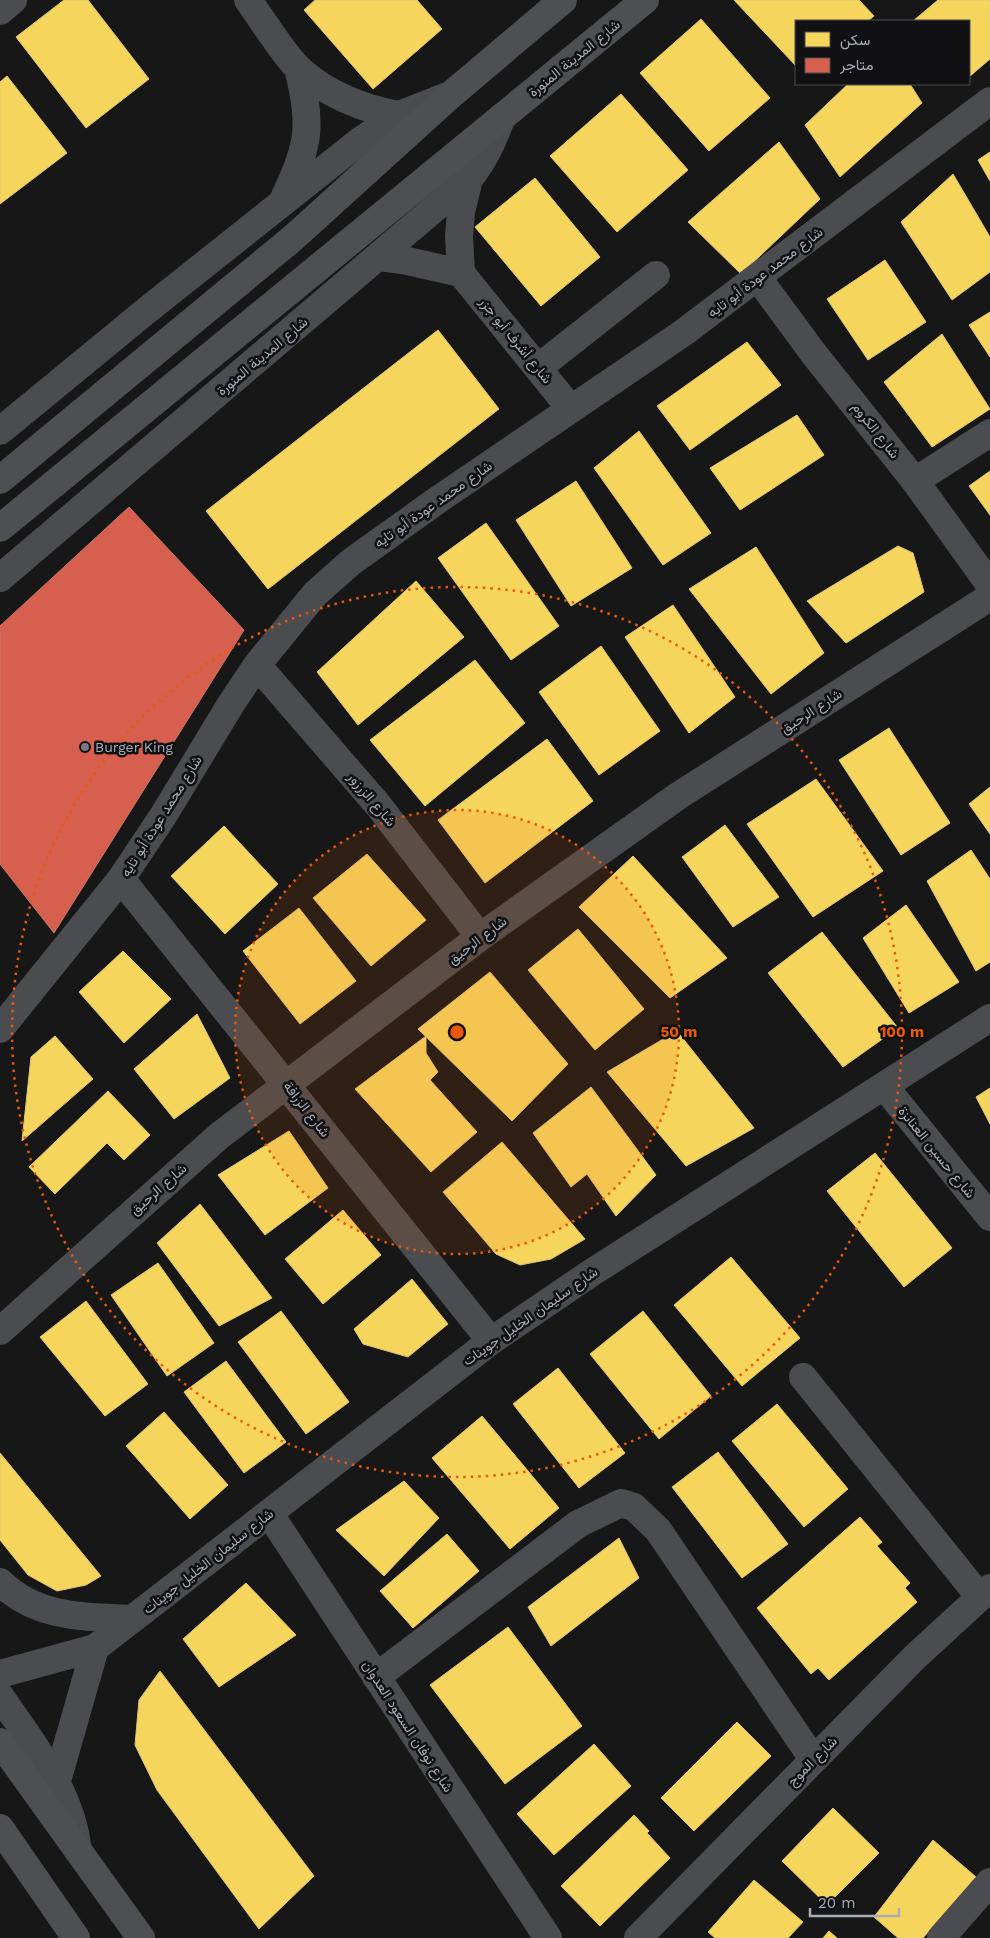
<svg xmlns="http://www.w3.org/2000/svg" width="990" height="1938" viewBox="0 0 990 1938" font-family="'Work Sans',Vazirmatn,sans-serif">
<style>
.homes{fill:#f6d55c;stroke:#dfc978}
.shops{fill:#d6604d;stroke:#c8776d}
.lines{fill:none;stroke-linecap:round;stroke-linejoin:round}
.minor{stroke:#4b4c50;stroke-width:28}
.major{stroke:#4d4f52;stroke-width:28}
.ring{fill:none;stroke:#e8590c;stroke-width:2.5;stroke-dasharray:2.5 5}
.poi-dot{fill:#757880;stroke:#111113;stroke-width:2}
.labels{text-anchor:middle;stroke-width:5;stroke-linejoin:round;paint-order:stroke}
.street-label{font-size:14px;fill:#a8adb8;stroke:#111113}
.poi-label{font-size:14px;fill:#a8adb8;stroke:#111113;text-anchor:start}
.centre{fill:#e8590c;stroke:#111113;stroke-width:2.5}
.ring-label{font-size:15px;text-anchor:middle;font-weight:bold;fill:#e8590c;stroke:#111113;stroke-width:5;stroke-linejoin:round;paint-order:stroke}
</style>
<rect width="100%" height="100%" fill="#171717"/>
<!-- homes -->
<path class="homes" d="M64 0H88L149 79 86 128 16 37Z
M315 0H417L442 29 373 89 304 10Z
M734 0H859L874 16 868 21H796V66Z
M938 0H990V59L969 77V21H913Z
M701 19 770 98 709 151 640 73Z
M7 76 67 153 0 204V82Z
M848 84H910L922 103 840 177 805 125Z
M621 94 688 170 617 232 550 156Z
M779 142 820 199 741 274 688 222Z
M990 152V181L978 160Z
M953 174 990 237V272L952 300 901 222Z
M535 178 600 257 541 306 475 227Z
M885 260 926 322 868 360 827 299Z
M990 312V357L969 325Z
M438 330 499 409 268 589 206 511Z
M942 334 990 409 932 447 884 382Z
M747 342 781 385 690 450 657 406Z
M797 415 824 455 740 510 710 468Z
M639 431 711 533 663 565 594 468Z
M990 471V515L969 486Z
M576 481 632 568 571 606 516 520Z
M486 523 559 626 511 660 438 558Z
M898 546 913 553 924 592 846 643 807 601Z
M756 547 824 653 771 694 689 589Z
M416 581 464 637 358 725 317 672Z
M673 605 735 697 689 733 625 637Z
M601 646 660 731 599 775 539 692Z
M475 660 525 723 425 806 370 740Z
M889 728 950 823 901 855 839 760Z
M547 739 593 801 485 883 438 820Z
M816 779 883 871 813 917 747 824Z
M990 787V834L969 804Z
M725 825 779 897 733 927 682 857Z
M224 826 278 884 225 934 171 876Z
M971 850 990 879V962L976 971 927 881Z
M367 854 426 920 371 966 313 898Z
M633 856 727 958 670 998 579 907Z
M906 905 959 982 909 1013 863 938Z
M299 908 356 981 300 1024 243 951Z
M578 929 644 1009 595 1050 528 970Z
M822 932 898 1028 843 1067 768 973Z
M123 951 171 999 124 1043 79 992Z
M490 972 568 1064 512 1121 418 1029Z
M197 1014 230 1078 174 1119 134 1069Z
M677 1031 754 1128 686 1166 607 1072Z
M55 1036 93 1079 22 1141 31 1057Z
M426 1036V1053L438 1072 430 1080 477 1132 431 1172 355 1089Z
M591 1087 656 1175 616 1216 587 1174 571 1187 533 1133Z
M990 1088V1124L976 1097Z
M108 1091 150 1135 124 1160 107 1143 55 1194 29 1167Z
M289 1131 328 1188 265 1235 218 1175Z
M502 1142 585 1239 551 1259 520 1265 496 1254 443 1192Z
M875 1153 952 1248 904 1287 827 1191Z
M200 1204 272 1298 219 1326 157 1243Z
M343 1210 381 1255 323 1304 285 1259Z
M731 1257 800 1338 742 1386 674 1305Z
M158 1263 214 1343 167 1376 111 1295Z
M412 1279 448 1324 408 1357 363 1344 354 1329Z
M86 1301 148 1384 105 1416 40 1337Z
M281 1311 349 1402 306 1434 238 1342Z
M643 1311 711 1396 659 1439 590 1354Z
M226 1361 286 1442 244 1473 184 1392Z
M558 1368 625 1453 579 1488 513 1404Z
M777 1404 848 1489 804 1527 732 1441Z
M164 1412 228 1485 190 1519 126 1446Z
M482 1416 559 1508 510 1549 432 1458Z
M718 1452 788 1544 742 1578 672 1487Z
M0 1453 101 1576 86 1585 57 1591 28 1575 0 1540Z
M404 1481 439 1518 384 1576 336 1530Z
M860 1517 882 1542 877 1546 910 1583 905 1588 917 1602 829 1680 818 1668 811 1674 757 1608Z
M447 1534 479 1571 413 1628 380 1591Z
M619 1538 639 1578 551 1646 528 1607Z
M246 1583 296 1635 219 1687 183 1639Z
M508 1627 582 1726 505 1784 430 1685Z
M160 1671 314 1876 259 1929 157 1790 135 1745 139 1700Z
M737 1722 771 1756 694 1831 661 1798Z
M594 1744 631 1786 554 1855 517 1814Z
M833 1808 879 1853 827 1905 782 1861Z
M634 1815 649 1831 647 1833 670 1858 600 1926 561 1886Z
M933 1840 976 1877 923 1938H898L874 1917Z
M754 1880 803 1922 788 1938H715L708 1932Z
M829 1931 837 1938H823Z"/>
<!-- shops -->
<path class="shops" d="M129 507 244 630 54 933 0 864V626Z"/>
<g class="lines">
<!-- minor -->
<path class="minor" d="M248 0C262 19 283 54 299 69 326 94 363 109 399 115
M0 11 13 0
M469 179 461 212 459 236 461 273 570 408
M285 196C310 145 312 123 298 68
M378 257 403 260 461 273
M758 278 814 354 915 481 990 585
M538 368 656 275
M0 431 146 311 360 141 399 115 450 95
M915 481 990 433
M0 578 469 179C485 159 493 140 502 117
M257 665 378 805 480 937
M121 879 491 1341
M0 1029 121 879 163 816 231 704 257 665 315 594 351 562 439 499 683 333 990 101
M885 1087 990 1217
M0 1331 219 1136 480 937 678 796 990 597
M803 1377 979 1596
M269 1513 548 1938
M0 1582C36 1618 84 1617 132 1619
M0 1674 95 1648 491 1341 591 1273 990 1018
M376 1677 578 1524 621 1503 634 1507 658 1530 813 1759
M0 1696C33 1744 71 1790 78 1850
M57 1781 95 1648
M638 1938 915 1657 990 1588
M941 1938 990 1882"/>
<!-- major -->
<path class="major" d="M0 480 293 238 453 93 563 0
M0 528 645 0
M0 1742 141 1938
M0 1828 76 1938"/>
</g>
<!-- distance rings -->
<circle cx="457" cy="1032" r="222" fill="#e8590c" fill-opacity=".12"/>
<g class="ring">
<circle cx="457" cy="1032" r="222"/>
<circle cx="457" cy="1032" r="445"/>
</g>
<!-- markers -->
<circle class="poi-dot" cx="85" cy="747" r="5"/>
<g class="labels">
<!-- street labels -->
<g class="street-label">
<text transform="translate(574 58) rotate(-39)" y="5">شارع المدينة المنورة</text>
<text transform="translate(765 272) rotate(-37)" y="5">شارع محمد عودة أبو تايه</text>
<text transform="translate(516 340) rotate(51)" y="5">شارع أشرف أبو جزر</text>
<text transform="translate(262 356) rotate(-40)" y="5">شارع المدينة المنورة</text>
<text transform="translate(876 430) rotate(52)" y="5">شارع الكروم</text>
<text transform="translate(433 504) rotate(-35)" y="5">شارع محمد عودة أبو تايه</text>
<text transform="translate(811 711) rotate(-33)" y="5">شارع الرحيق</text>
<text transform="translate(372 799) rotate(50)" y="5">شارع الزرزور</text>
<text transform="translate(161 816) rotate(-58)" y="5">شارع محمد عودة أبو تايه</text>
<text transform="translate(477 940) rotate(-37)" y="5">شارع الرحيق</text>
<text transform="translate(307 1109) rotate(52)" y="5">شارع الزرافة</text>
<text transform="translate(937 1152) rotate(51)" y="5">شارع حسين العنانزة</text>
<text transform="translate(158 1189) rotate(-41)" y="5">شارع الرحيق</text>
<text transform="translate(530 1316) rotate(-35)" y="5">شارع سليمان الخليل جوينات</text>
<text transform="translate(208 1561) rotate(-38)" y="5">شارع سليمان الخليل جوينات</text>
<text transform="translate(408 1726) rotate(57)" y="5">شارع نوفان السعود العدوان</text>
<text transform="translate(812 1761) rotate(-45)" y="5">شارع الموج</text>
</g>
<!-- poi labels -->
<g class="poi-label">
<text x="95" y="752">Burger King</text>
</g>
</g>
<circle cx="457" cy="1032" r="8" class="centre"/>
<g class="ring-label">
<text x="679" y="1037">50 m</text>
<text x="902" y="1037">100 m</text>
</g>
<!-- legend -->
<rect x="795" y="20" width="175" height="65" fill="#111113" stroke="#4d4f55"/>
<rect x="805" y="32" width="25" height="15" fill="#f6d55c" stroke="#4d4f55"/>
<text x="840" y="45" font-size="15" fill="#a8adb8">سكن</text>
<rect x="805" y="58" width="25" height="15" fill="#d6604d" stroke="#4d4f55"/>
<text x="840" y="70" font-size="15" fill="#a8adb8">متاجر</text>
<!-- scale -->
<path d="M810 1908v8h89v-8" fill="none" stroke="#a8adb8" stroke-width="2.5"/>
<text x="818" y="1908" font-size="15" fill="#a8adb8" stroke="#111113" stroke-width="4" paint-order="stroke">20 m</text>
</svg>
